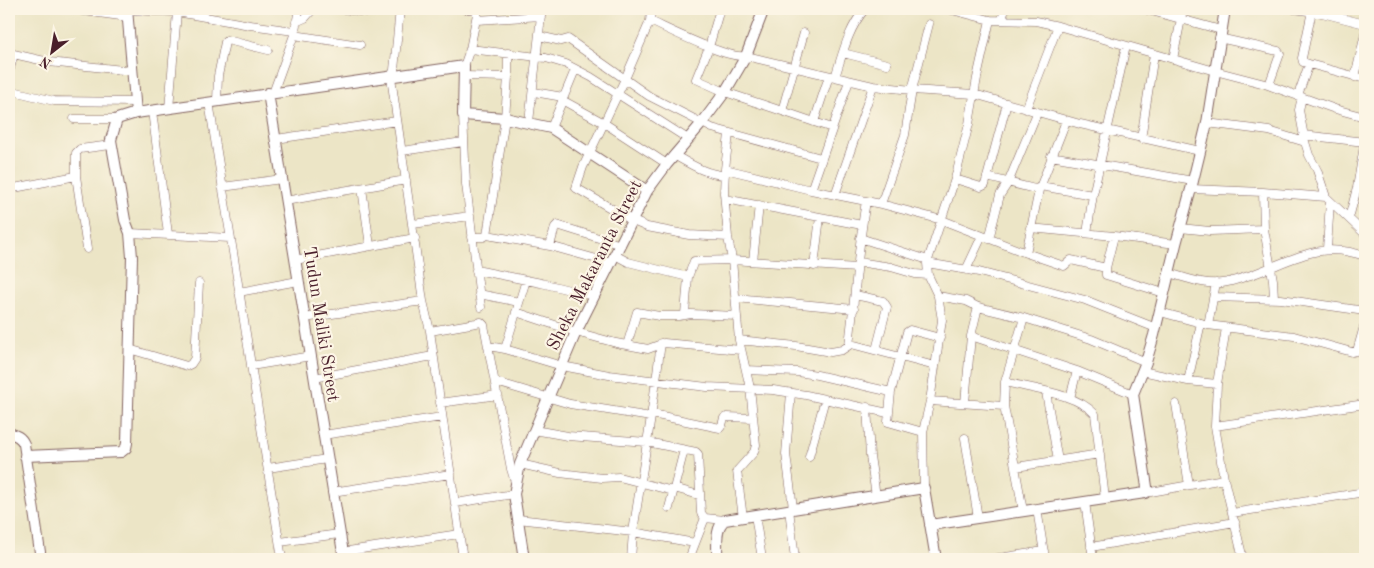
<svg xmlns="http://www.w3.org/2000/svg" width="1374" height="568" viewBox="0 0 1374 568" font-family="'Old Standard TT',serif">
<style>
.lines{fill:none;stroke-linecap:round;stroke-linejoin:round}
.minor-casing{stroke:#836461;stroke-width:9}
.tertiary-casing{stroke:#836461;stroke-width:12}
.minor{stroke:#fff;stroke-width:8}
.tertiary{stroke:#fff;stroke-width:10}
.labels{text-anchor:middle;stroke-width:4.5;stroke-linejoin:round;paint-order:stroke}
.street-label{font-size:18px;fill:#4a1f2b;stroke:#fcf5e5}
</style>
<rect width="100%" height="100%" fill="#fcf5e5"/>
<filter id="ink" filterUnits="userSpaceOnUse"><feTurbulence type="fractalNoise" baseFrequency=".02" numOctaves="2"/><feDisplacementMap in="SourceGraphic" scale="10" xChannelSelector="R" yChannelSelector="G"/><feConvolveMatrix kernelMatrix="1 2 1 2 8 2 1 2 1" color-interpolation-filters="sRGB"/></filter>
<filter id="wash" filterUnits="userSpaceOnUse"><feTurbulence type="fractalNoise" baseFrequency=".0096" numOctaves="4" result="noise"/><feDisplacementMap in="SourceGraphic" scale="20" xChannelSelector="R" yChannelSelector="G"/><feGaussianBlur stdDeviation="1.12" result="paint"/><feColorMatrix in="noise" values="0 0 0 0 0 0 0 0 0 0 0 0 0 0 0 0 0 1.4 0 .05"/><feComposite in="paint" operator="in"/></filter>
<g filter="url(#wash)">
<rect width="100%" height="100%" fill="#ece5c6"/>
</g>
<g filter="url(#ink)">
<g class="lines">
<defs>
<path id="minor" d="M69 9 128 17
M342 9 368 12
M400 9 394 70 391 77 423 301 430 331 463 559
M465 9 478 10
M649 9 651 11 650 21 625 79 583 167 576 188 633 221 647 227 689 235 728 237
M720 9 709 47 696 79 725 92 782 111
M948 9 990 20 1036 21 1058 26 1215 71 1265 84 1335 109 1365 117
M1144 9 1221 30
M1294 9 1322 13 1365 24
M127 10 177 12 250 25 294 31
M477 20 541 16 544 9
M1002 20 1005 9
M650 21C668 29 729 60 746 56L873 86 912 90 905 135 881 204
M296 22 305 18 313 9
M929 24 912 90 974 94 1080 124 1200 151
M804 33 782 111 832 128
M294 35 360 45
M539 36 561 41 568 39 649 96 712 128 821 158
M1219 38 1278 51 1280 54 1269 85
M470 49 546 58 566 64 591 77 688 139
M9 53 49 62 132 71
M843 53 887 64
M1173 59 1183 9
M1309 64 1303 62 1302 58 1312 11
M464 66 470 49 478 9
M9 72 14 54
M464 76 508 77 505 118 487 235 484 237H472
M508 77V53
M835 77C843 53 848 29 865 9
M1355 77 1365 34
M9 90 54 101 135 102
M534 92 563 97
M273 93 294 35 299 9
M1298 95 1309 64 1365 79
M1302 97 1299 110 1305 142 1309 155 1317 170 1326 197 1365 234
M562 100 604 123 667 164
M217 101 218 76 225 42 227 40 268 50
M209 102 282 559
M169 109 177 12
M1026 109 1058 26
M152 111 168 234
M463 115 466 184 481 307
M74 119H117
M529 122 541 16
M814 122 829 76
M1207 123 1269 131 1305 142
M551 128 575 70
M729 134 725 169 724 193 728 237 732 260 739 340 750 388 756 445 754 452 737 471 743 518
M1303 135 1365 142
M276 139 397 121
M1141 139 1154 54
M402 151 463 142
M674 155C690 164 707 175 725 175
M1051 156 1193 181
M725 169 811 190 881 204 942 220 1026 253 1064 266 1071 260 1106 268
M987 177 1039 190
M955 179 981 187 985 185 1007 103
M1040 186 1093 195
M222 187 282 179
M362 188 370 246
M9 189 76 176
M1191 189 1263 192 1326 197
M811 190 849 81
M1263 192 1264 229 1273 280 1274 298
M835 195 873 86
M725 199 862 225
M285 201 406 180
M1349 218 1357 188 1365 140
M413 224 470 216
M1030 228 1114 236 1176 244
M1180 228 1210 231 1264 229
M130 233 230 238
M1087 233 1093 195 1126 46
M487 235 550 246 611 263
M1114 236 1106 268V275L1164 293
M860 238 928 260
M989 239 1000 195 1008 183 1037 113
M550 246 555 227 557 225 621 245
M87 249 76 176V153L80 149 111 145
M1327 249 1330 201
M1026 253 1039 190 1066 121
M615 255 628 262 688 277
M295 260 415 238
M753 261 759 205
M858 262 891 267 915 274 928 275
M927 263 979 272 1085 300 1156 328
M814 266 820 217
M476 270 541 283 594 296
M966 270 982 236
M1169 273C1186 278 1204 285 1222 283 1232 282 1241 278 1251 275 1293 260 1320 240 1365 256
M239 292 298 281
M479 294 519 302
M855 295 883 301 887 307 876 350
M938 296 966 301 978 307 1024 318 1091 339 1146 362
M1214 297 1281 299 1365 311
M736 298 854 309
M516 312 576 332 616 343 648 349 664 343 741 350
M1160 312 1208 325 1294 336 1352 352 1365 349
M685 314 688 277 694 261 732 260 857 268
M304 318 423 301
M1208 325 1216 283
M1226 328 1217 384 1215 426 1224 479 1243 559
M430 331 476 323 481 322 484 325 511 469 515 482
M971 336 1077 371 1133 394
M739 340 796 346 831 352 842 350 851 344 935 366
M627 345 637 312 659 316H679L691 314 737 316
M849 345C855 297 858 248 866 201
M489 346 505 349 562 366 609 375 707 387 773 390 806 395 888 413
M129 349 187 366 191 364 195 358 199 283
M505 349 526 280
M1357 351 1365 323
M251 366 311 356
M746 370 797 372 817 375 891 392
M1142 371 1188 381 1217 384
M314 378 433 356
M1188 381 1201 323
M496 382 570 404 651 417
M1005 382C1031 389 1076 393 1095 414L1105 499
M1046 392 1058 461
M791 393 786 454 793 508
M1070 398 1077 371
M930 401 1004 406
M440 403 498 395
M965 403 971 336 978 307
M1176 404 1189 485
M867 407 870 456 876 496
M652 414 720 428 722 425 724 418 727 417 753 418
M1215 426 1365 404
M534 430 568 436 647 442 696 452 698 454 701 513 705 518 725 520
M923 432 888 422 891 392 907 332 910 330 940 338
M323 435 442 417
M965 438 978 518
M809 457 825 399
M520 464 560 473 602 478 619 477 673 491
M1016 467 1100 454
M268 468 327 459
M674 488 699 495
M924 488 923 432 930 401 942 320 938 296 928 275 927 263 955 179 969 124 977 78 990 20
M332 492 451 474
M1145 493 1224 479
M1085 502 1093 559
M455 503 514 494
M669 508 684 450
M789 509 795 559
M1037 509 1045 559
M1023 511 1004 406 1005 382 1024 318
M1232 513 1365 492
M755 515 762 559
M518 519 633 532 695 543
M280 542 339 534
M1091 547 1235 522
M342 552 459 534
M631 559 633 532 651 417 661 343
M689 559 705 518
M993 559 1044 551"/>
<path id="tertiary" d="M127 9 136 113
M268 93 344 559
M9 433C16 435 21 437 24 444L41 559
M25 456 121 452 126 448 127 443 132 257 130 233 125 220 111 140 117 119 136 113 464 66 463 115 505 118 551 128 647 191
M930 525 1145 493 1147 487 1133 394 1146 362 1154 335 1176 244 1191 189 1207 123 1225 9
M524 559 514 494 520 464 576 332 647 191 667 164 702 123 725 92 746 56 764 9
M717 559C718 547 714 528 725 520L924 488 936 559"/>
</defs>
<!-- minor casing -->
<use href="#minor" class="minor-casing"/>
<!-- tertiary casing -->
<use href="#tertiary" class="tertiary-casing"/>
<!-- minor -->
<use href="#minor" class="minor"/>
<!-- tertiary -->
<use href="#tertiary" class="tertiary"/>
</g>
</g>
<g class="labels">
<!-- street labels -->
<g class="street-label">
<text transform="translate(594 265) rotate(-63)" y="6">Sheka Makaranta Street</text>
<text transform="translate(322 324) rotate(81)" y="6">Tudun Maliki Street</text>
</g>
</g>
<!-- margin -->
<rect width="1374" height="568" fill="none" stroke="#fcf5e5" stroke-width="30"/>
<!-- north arrow -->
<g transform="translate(52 52) rotate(211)" stroke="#fcf5e5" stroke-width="4" paint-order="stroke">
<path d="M0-4L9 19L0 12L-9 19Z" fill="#4a1f2b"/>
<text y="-8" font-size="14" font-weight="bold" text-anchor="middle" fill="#4a1f2b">N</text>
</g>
</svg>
